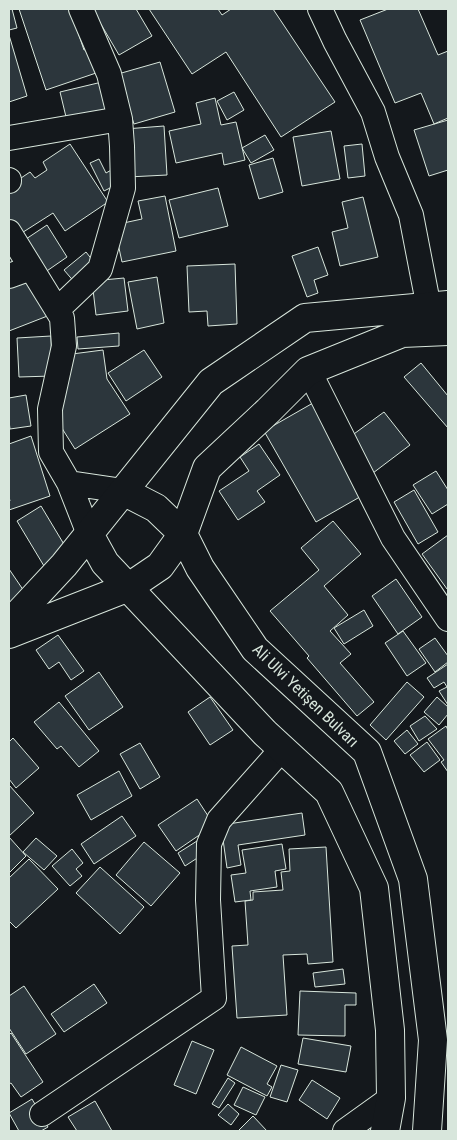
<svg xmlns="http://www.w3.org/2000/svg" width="457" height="1140" viewBox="0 0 457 1140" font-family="'Roboto Condensed',sans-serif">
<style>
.building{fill:#2c363c;stroke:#d8e6dc}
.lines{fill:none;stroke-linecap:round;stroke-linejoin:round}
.street-casing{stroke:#d8e6dc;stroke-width:26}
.secondary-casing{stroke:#d8e6dc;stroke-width:30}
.street{stroke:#14181c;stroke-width:24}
.secondary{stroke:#14181c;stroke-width:28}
.labels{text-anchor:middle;stroke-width:4;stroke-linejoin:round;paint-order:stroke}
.street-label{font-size:16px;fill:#d8e6dc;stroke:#14181c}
</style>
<rect width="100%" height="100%" fill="#14181c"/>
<!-- building -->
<path class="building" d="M9 9H12L17 28 9 30Z
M19 9H70L84 50 91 48 99 72 46 90Z
M92 9H136L152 36 119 55Z
M149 9H218L222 15 231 9H273L335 102 281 137 226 52 192 74Z
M388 9H418L438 55 448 51V118L434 124 421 93 395 103 360 20Z
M9 35 27 96 9 102Z
M160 62 175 112 134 124 118 74Z
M102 82 109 111 67 121 60 92Z
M234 92 244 110 227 120 217 101Z
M215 98 221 125 236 122 245 160 224 165 222 153 176 163 169 131 201 124 196 103Z
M448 120V170L429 176 414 130Z
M164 126 167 175 128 177 125 129Z
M331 131 340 179 302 186 293 137Z
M265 135 274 150 251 163 242 148Z
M70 144 108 202 65 231 53 213 17 236 9 223V186L30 172 35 178 47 170 43 162Z
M362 144 365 176 348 178 344 146Z
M273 158 283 192 259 199 249 165Z
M99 159 106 173 113 169 120 183 104 191 90 163Z
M218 188 228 226 179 238 169 200Z
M165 196 176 251 122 262 114 225 142 219 138 201Z
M363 197 378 257 340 266 332 232 348 228 342 202Z
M47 225 67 257 41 275 20 243Z
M318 247 328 275 314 280 318 293 307 297 292 256Z
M86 252 97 266 76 284 64 270Z
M235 264 237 324 208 326 207 311 189 312 187 266Z
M33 274 50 315 9 331V283Z
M157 277 164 323 137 329 128 282Z
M124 278 128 311 96 315 92 281Z
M119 333V346L78 349 77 337Z
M51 336 52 376 19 377 17 338Z
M103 350 107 379 130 414 75 449 53 414 72 354Z
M144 350 162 377 126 401 108 373Z
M421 363 448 396V428L404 377Z
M26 395 31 426 10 429 9 421V398Z
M313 403 365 494 316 522 264 431Z
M384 412 410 445 373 473 347 439Z
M31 436 50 496 9 510V501H10L9 497V444Z
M259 444 280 475 257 491 265 502 238 520 219 491 249 471 240 457Z
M436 471 448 490V504L432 514 413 485Z
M414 490 438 532 418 544 394 502Z
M41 506 68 551 44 566 17 521Z
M333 521 361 554 324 586 348 615 330 631 351 654 340 663 374 702 357 716 307 658 309 656 270 611 319 570 301 548Z
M448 535V588L447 589 422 554Z
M9 569 28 597 9 611Z
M396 579 422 617 398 634 372 596Z
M364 610 373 626 344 644 334 628Z
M403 631 426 663 407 676 385 643Z
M58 635 84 671 71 680 59 662 49 669 36 650Z
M435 638 448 656V662L435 672 419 649Z
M448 664V705L439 691 447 687 444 682 434 688 427 678Z
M99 672 123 707 89 730 65 696Z
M407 682 424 697 386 740 370 725Z
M210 697 233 730 210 745 188 712Z
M437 697 448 707V714L439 725 424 712Z
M59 702 99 751 79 767 61 746 57 749 34 722Z
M425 716 437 729 419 741 410 726Z
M446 726 448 730V772L441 762 444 760 428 739Z
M407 730 418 744 405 754 394 741Z
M13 738 39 768 16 788 9 779V742Z
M427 742 440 760 424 772 410 755Z
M140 743 160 777 140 789 120 754Z
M119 771 132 796 91 820 77 795Z
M9 785 34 813 9 836Z
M197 799 214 825 176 851 158 825Z
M302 813 305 835 238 845 241 865 227 868 221 825Z
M122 816 136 836 94 864 81 844Z
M9 837 26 856 9 873Z
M36 838 57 856 44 870 23 852Z
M197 841 205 853 185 866 178 853Z
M144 842 180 873 151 906 116 875Z
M282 844 286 869 275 871 277 887 250 891 251 900 235 902 231 875 246 873 242 850Z
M326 847 333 962 308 964 307 954 283 955 287 1015 237 1018 232 946 248 945 245 901 253 900V892L283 890 281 872 290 871 289 849Z
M72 849 83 863 76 869 82 876 70 886 52 866Z
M29 859 58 889 16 928 9 921V878Z
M100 867 144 907 120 934 76 893Z
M343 969 345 984 315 987 313 973Z
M94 984 107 1003 64 1032 51 1014Z
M24 986 56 1034 26 1054 9 1028V996Z
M300 991 356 993V1005H345V1036L298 1035Z
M11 1033 43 1082 21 1097 11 1083 9 1084V1035Z
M303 1038 351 1046 346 1072 298 1064Z
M192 1041 214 1050 196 1094 174 1085Z
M241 1047 277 1066 267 1084 272 1087 267 1096 227 1075Z
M281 1065 298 1070 287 1102 270 1097Z
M228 1078 235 1083 219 1108 212 1104Z
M312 1080 340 1098 327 1119 299 1100Z
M243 1087 265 1097 256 1115 234 1105Z
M32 1099 48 1127 41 1131H19L9 1113Z
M95 1101 112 1131H77L68 1117Z
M228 1104 239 1114 231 1125 218 1115Z
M253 1116 267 1131H238Z"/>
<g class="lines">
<defs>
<path id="street" d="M320 9 335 41 373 112 387 157 411 215 429 308
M9 138 120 119
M9 180V181
M9 232 62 318 64 346 50 409 51 452 69 483 89 534
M9 276 31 268
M57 310 100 269 123 188 122 146 120 119 109 74 81 9
M309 371 393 538 448 619
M69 483 123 491
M42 1114 214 998 208 900 209 844 219 820 282 749
M345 1131 391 1098"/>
<path id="secondary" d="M89 534 105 563 265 733 329 792 374 888 390 1030 391 1098 385 1131
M9 624 64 565 211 382 305 318 448 305
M9 634 129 587 160 566 183 534 156 508 123 491
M427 1131 433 1040 413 879 367 752 255 649 200 568 183 534 207 468 268 411 308 371 402 333 448 331"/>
</defs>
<!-- street casing -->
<use href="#street" class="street-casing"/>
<!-- secondary casing -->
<use href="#secondary" class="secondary-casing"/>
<!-- street -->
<use href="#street" class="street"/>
<!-- secondary -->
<use href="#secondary" class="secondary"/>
</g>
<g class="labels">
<!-- street labels -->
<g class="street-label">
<text transform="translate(306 695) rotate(44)" y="6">Ali Ulvi Yetişen Bulvarı</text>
</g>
</g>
<!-- border -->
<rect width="457" height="1140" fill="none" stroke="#d8e6dc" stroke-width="20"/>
</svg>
